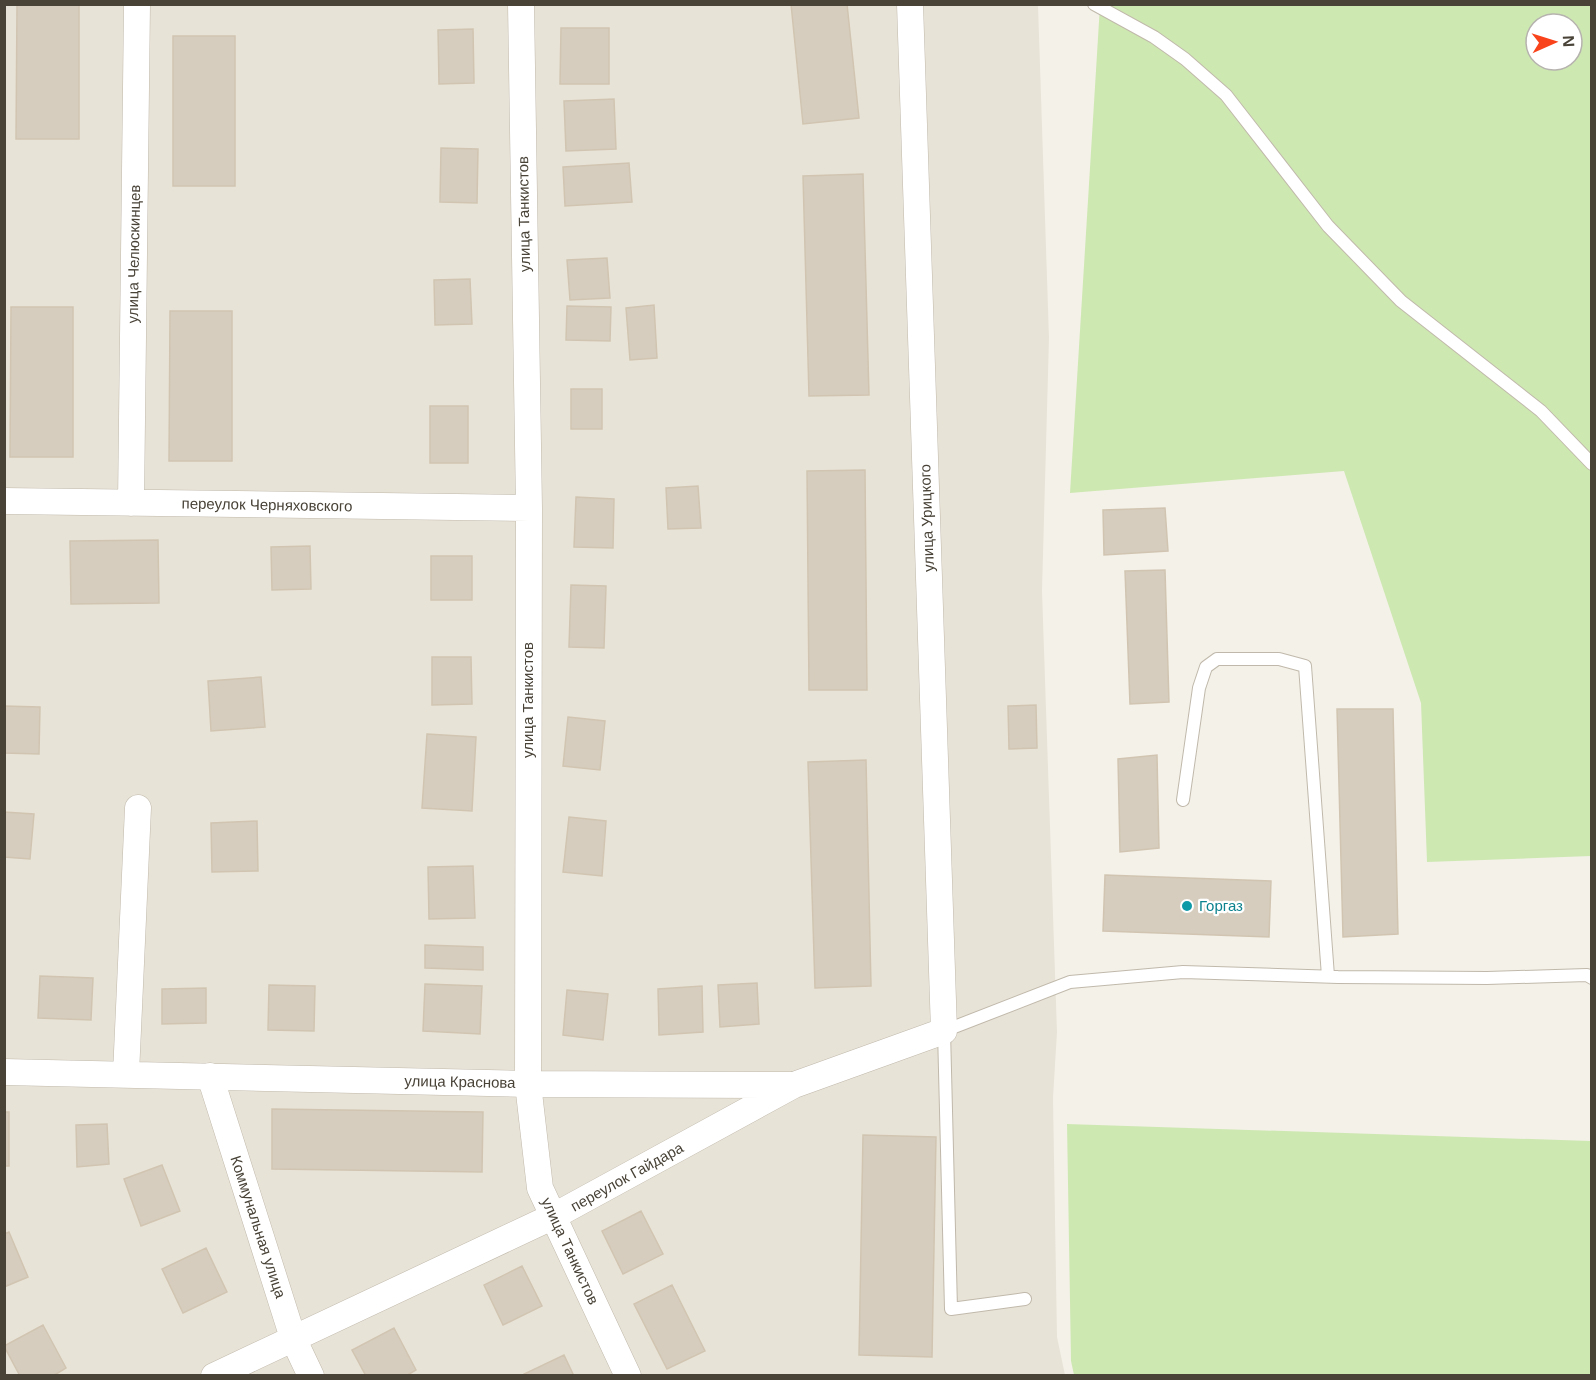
<svg xmlns="http://www.w3.org/2000/svg" width="1596" height="1380" viewBox="0 0 1596 1380" font-family="Helvetica,sans-serif">
<style>
.residential{fill:#e8e3d7}
.green{fill:#cee8b2;fill-rule:evenodd}
.building{fill:#d6cdbe;stroke:#d1c5b1;stroke-width:1.5}
.lines{fill:none;stroke-linecap:round;stroke-linejoin:round}
.lane-casing{stroke:#c0b9ab;stroke-width:14}
.street-casing{stroke:#c0b9ab;stroke-width:27}
.lane{stroke:#fff;stroke-width:12}
.street{stroke:#fff;stroke-width:26}
.culture-dot{fill:#0f9aa8;stroke:#fff;stroke-width:2}
.labels{text-anchor:middle;stroke-width:4.5;stroke-linejoin:round;paint-order:stroke}
.street-label{font-size:15px;fill:#484237;stroke:#fff}
.culture-label{font-size:15px;fill:#0d838f;stroke:#fff;text-anchor:start}
</style>
<rect width="100%" height="100%" fill="#f4f1e9"/>
<!-- residential -->
<path class="residential" d="M5 5H1038L1049 338 1042 591 1057 1032 1053 1098 1057 1337 1065 1375 5 1376Z"/>
<!-- green -->
<path class="green" d="M1100 5H1591V856L1427 862 1421 703 1344 471 1070 493ZM1536 24H1572V60H1536Z
M1067 1124 1591 1141V1375H1074L1071 1361Z"/>
<!-- building -->
<path class="building" d="M17 4H79V139H16Z
M791 4H847L859 118 803 124Z
M561 28H609V84H560Z
M473 29 474 83 439 84 438 30Z
M173 36H235V186H173Z
M614 99 616 149 566 151 564 101Z
M441 148 478 149 477 203 440 202Z
M629 163 632 202 565 206 563 167Z
M863 174 869 395 809 396 803 176Z
M607 258 610 298 570 300 567 260Z
M470 279 472 324 435 325 434 280Z
M654 305 657 358 630 360 626 308Z
M567 306 611 307 610 341 566 340Z
M11 307H73V457H10Z
M170 311H232V461H169Z
M571 389H602V429H571Z
M430 406H468V463H430Z
M865 470 867 690H809L807 471Z
M698 486 701 528 668 529 666 488Z
M576 497 614 499 613 548 574 547Z
M1165 508 1168 551 1104 555 1103 510Z
M158 540 159 603 71 604 70 541Z
M310 546 311 589 272 590 271 547Z
M431 556H472V600H431Z
M1165 570 1169 702 1130 704 1125 571Z
M571 585 606 586 604 648 569 647Z
M432 657H471L472 704 432 705Z
M261 677 265 727 211 731 208 681Z
M1036 705 1037 748 1009 749 1008 706Z
M4 706 40 707 39 754 4 753Z
M1337 709H1393L1398 934 1343 937Z
M568 717 605 721 600 770 563 766Z
M427 734 476 737 472 811 422 808Z
M1157 755 1159 848 1120 852 1118 759Z
M866 760 871 986 815 988 808 762Z
M4 812 34 814 30 859 4 857Z
M569 817 606 821 602 876 563 872Z
M257 821 258 871 212 872 211 823Z
M473 866 475 918 429 919 428 867Z
M1105 875 1271 881 1269 937 1103 931Z
M425 945 483 947V970L425 968Z
M40 976 93 978 91 1020 38 1018Z
M757 983 759 1024 720 1027 718 985Z
M425 984 482 986 480 1034 423 1031Z
M269 985 315 986 314 1031 268 1030Z
M702 986 703 1032 659 1035 658 989Z
M206 988V1023L162 1024V989Z
M567 990 608 994 603 1040 563 1035Z
M272 1109 483 1112 482 1172 272 1169Z
M4 1112H9V1166H4Z
M107 1124 109 1164 77 1167 76 1125Z
M863 1135 936 1137 932 1357 859 1355Z
M162 1165 180 1211 141 1226 124 1179Z
M641 1211 663 1254 623 1274 602 1231Z
M9 1232 28 1277 4 1287V1234Z
M206 1248 227 1292 183 1313 162 1269Z
M522 1266 542 1306 503 1325 484 1285Z
M672 1285 705 1351 667 1369 634 1304Z
M43 1325 66 1368 53 1376H20L4 1346Z
M394 1328 416 1370 406 1376H366L352 1350Z
M564 1355 574 1376H525L524 1374Z"/>
<g class="lines">
<defs>
<path id="lane" d="M1094 4 1154 37 1185 59 1226 95 1328 226 1401 301 1541 411 1592 464
M1183 800 1199 688 1206 667 1217 659H1279L1305 666 1328 976
M1025 1299 951 1309 944 1031 1070 982 1183 972 1338 977 1487 978 1587 975 1592 978"/>
<path id="street" d="M521 4 529 508 528 1084 540 1188 628 1376
M4 501 529 508
M131 503 137 4
M4 1072 528 1084 791 1085
M126 1074 138 808
M210 1076 293 1338 311 1376
M214 1376 554 1216 794 1085 944 1031 910 4"/>
</defs>
<!-- lane casing -->
<use href="#lane" class="lane-casing"/>
<!-- street casing -->
<use href="#street" class="street-casing"/>
<!-- lane -->
<use href="#lane" class="lane"/>
<!-- street -->
<use href="#street" class="street"/>
</g>
<!-- markers -->
<circle class="culture-dot" cx="1187" cy="906" r="6"/>
<g class="labels">
<!-- street labels -->
<g class="street-label">
<text transform="translate(524 214) rotate(-91)" y="5">улица Танкистов</text>
<text transform="translate(134 254) rotate(-89)" y="5">улица Челюскинцев</text>
<text transform="translate(267 505) rotate(1)" y="5">переулок Черняховского</text>
<text transform="translate(927 518) rotate(-92)" y="5">улица Урицкого</text>
<text transform="translate(528 700) rotate(-90)" y="5">улица Танкистов</text>
<text transform="translate(460 1082) rotate(1)" y="5">улица Краснова</text>
<text transform="translate(627 1177) rotate(-29)" y="5">переулок Гайдара</text>
<text transform="translate(258 1227) rotate(72)" y="5">Коммунальная улица</text>
<text transform="translate(570 1251) rotate(65)" y="5">улица Танкистов</text>
</g>
<!-- culture labels -->
<g class="culture-label">
<text x="1199" y="911">Горгаз</text>
</g>
</g>
<!-- border -->
<rect width="1596" height="1380" fill="none" stroke="#484237" stroke-width="12"/>
<!-- north arrow -->
<g transform="translate(1554 42) rotate(87)"><circle r="28" fill="#ffffff" stroke="#b6b3af" stroke-width="1.5"/>
<path d="M0-4.5L10 22L0 15L-10 22Z" fill="#f9431b"/>
<text y="-9" font-size="16" font-weight="bold" text-anchor="middle" fill="#484237">N</text>
</g>
</svg>
